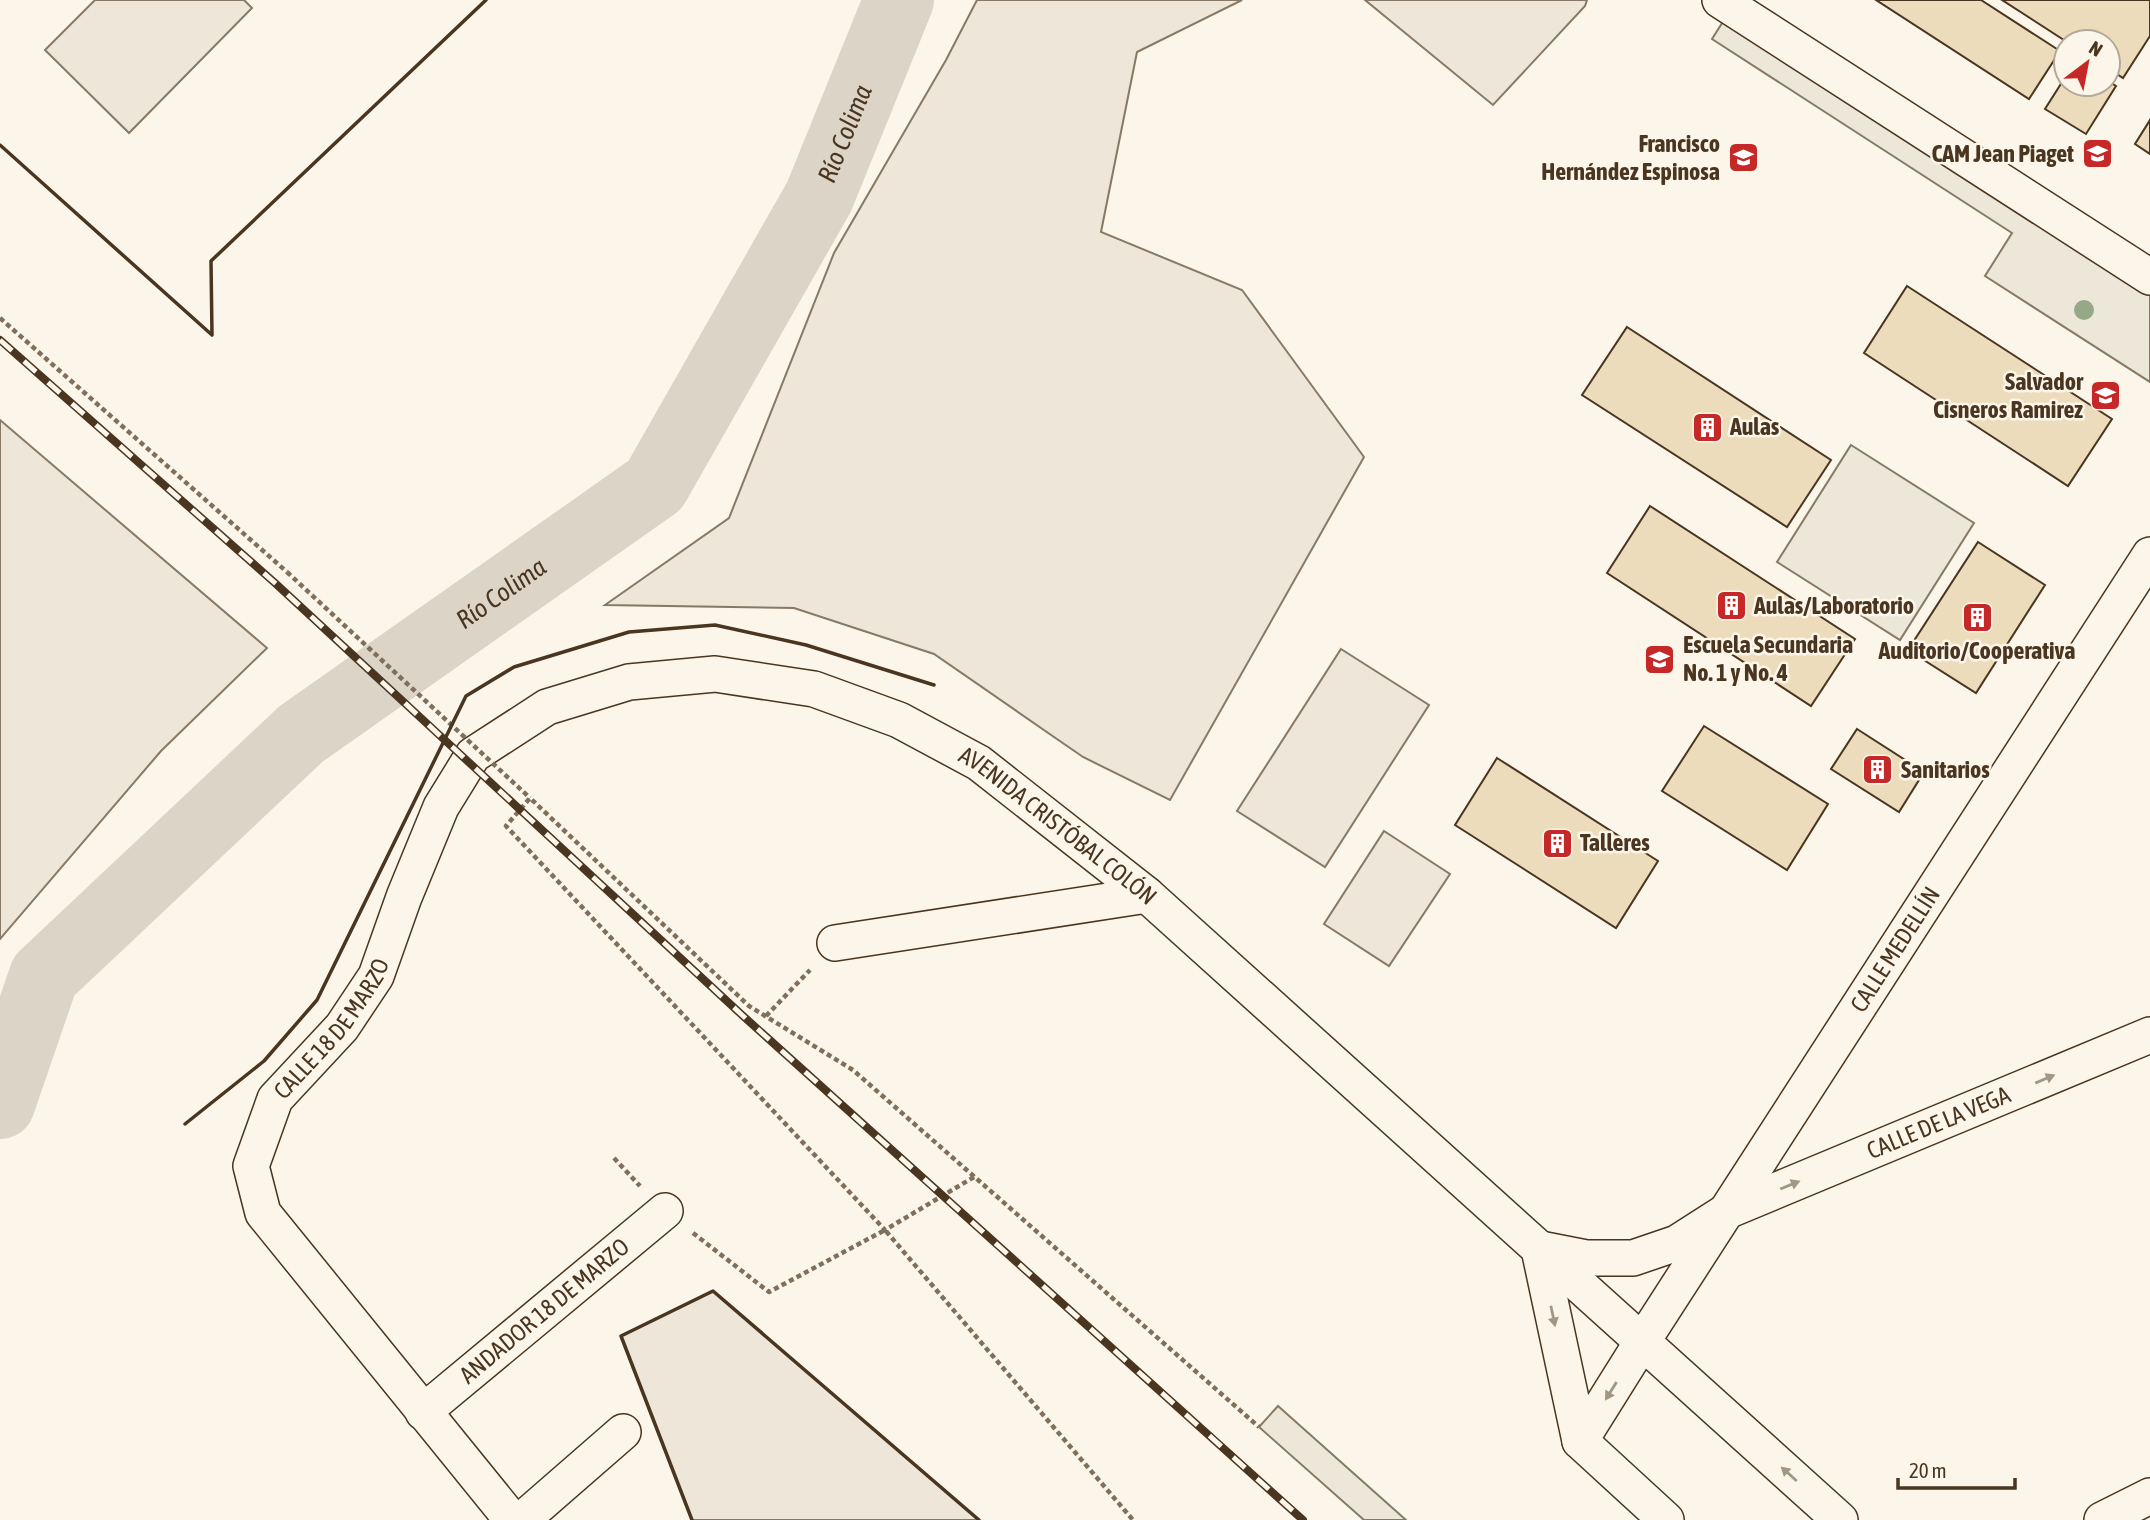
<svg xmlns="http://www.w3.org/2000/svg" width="2150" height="1520" viewBox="0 0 2150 1520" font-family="'Asap Condensed',sans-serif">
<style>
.green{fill:#ede6d9;stroke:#887966;stroke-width:2}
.parking{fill:#ede7d9;stroke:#887966;stroke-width:2}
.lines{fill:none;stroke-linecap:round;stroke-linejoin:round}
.river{stroke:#dcd4c6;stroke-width:70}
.building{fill:#ecdcbc;stroke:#4a3520;stroke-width:2}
.street-casing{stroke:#4a3520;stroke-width:38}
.path{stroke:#7f6f5c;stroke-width:4.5;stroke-dasharray:5 3.5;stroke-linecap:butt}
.street{stroke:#fbf6e9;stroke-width:35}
.rail-casing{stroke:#4a3520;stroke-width:8}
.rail{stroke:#fbf6e9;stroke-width:5;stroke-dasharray:16;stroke-linecap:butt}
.path-bridge{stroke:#7f6f5c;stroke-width:4.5;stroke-dasharray:5 3.5;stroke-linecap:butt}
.wall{stroke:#4a3520;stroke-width:3.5}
.tree{fill:#96a887}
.oneway{fill:#a29684}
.labels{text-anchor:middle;stroke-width:5;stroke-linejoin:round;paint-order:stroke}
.poi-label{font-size:24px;font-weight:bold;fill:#4a3520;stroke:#fbf6e9;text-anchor:start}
.street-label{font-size:24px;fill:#4a3520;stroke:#fbf6e9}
.water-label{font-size:26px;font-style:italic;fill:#4a3520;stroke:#fbf6e9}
</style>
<rect width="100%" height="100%" fill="#fbf6e9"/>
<!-- green -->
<path class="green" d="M95 0H244L252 8 129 133 45 50Z
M977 0H1242L1137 52 1101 232 1242 290 1364 457 1170 800 1083 757 934 654 794 608 605 605 729 518 834 253 946 60Z
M1365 0H1587L1585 6 1493 105Z
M0 420 267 648 161 751 0 939Z
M1341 649 1429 705 1325 867 1237 811Z
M1384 831 1450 874 1389 966 1324 924Z
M713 1291 979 1520H692L621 1336Z"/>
<!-- parking -->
<path class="parking" d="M1726 17 2150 291V382L1985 276 2012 233 1712 39Z
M1851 445 1974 523 1900 640 1777 562Z
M1278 1406 1406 1520H1364L1259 1427Z"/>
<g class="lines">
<!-- river -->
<path class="river" id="s1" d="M0 1104 44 976 301 734 655 485 819 197 899 0"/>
</g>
<!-- building -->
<path class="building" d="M1876 0H1981L2060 51 2029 99Z
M2002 0H2150V36L2123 78 2108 68V42H2067Z
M2066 76V84H2108V81L2116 86 2086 134 2045 109Z
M2150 120V154L2135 144Z
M1907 286 2112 419 2068 486 1864 353Z
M1627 327 1831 460 1787 527 1582 395Z
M1650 506 1855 639 1811 706 1607 573Z
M1978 542 2045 585 1976 693 1908 650Z
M1704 726 1828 804 1787 870 1662 791Z
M1857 729 1924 772 1899 812 1831 769Z
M1497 758 1658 861 1616 928 1455 825Z"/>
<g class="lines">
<defs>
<g id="street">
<path d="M1720 0 2150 277"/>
<path d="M835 943 1147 895"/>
<path d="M1539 1249 1580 1441 1666 1520"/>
<path id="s2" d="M1540 1249 1586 1258H1633L1677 1243 1727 1211 2150 1035"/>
<path id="s3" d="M423 1412 665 1211"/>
<path id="s4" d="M1580 1441 1642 1342 2150 555"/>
<path id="s5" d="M512 1520 263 1213 251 1166 275 1099 342 1027 376 976 404 897 441 807 473 755 547 707 629 682 715 674 814 689 899 720 979 763 1147 895 1840 1520"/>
<path d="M522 1520 623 1432"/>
<path d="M2102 1520 2150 1496"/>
</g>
</defs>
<!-- street casing -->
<use href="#street" class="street-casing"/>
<!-- path -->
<path class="path" d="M0 318 287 572
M766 1016 810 970
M614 1158 640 1186
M974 1177 885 1230 506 826 530 798 749 1006 853 1070 1259 1427
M693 1233 769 1292 885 1230 1133 1520"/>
<!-- street -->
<use href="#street" class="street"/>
<defs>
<path id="rail" d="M0 340 275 583 742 1015 1303 1520"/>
</defs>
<!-- rail casing -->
<use href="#rail" class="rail-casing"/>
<!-- rail -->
<use href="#rail" class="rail"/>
<!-- path-bridge -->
<path class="path-bridge" d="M287 572 530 798"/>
<!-- wall -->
<path class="wall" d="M0 145 212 335 211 261 486 0
M185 1124 264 1061 317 1000 466 696 514 667 629 632 715 625 806 645 934 685
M692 1520 621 1336 713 1291 979 1520"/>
</g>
<!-- trees -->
<circle class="tree" cx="2084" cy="310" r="10"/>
<!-- one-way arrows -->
<defs><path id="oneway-solid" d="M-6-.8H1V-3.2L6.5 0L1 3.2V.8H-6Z" transform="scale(1.75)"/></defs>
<g class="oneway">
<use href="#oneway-solid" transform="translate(2045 1079) rotate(-23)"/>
<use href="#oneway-solid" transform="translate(1790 1185) rotate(-22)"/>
<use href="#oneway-solid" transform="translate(1553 1316) rotate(78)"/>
<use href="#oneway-solid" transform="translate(1611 1391) rotate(122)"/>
<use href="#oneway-solid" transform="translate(1789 1474) rotate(-138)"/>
</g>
<!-- icons -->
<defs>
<symbol id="school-square" viewBox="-11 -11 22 22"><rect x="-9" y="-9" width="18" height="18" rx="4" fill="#c62828" stroke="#fbf6e9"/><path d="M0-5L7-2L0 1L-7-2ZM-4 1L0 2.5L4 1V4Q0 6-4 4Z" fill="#fff"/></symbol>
<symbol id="building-square" viewBox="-11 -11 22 22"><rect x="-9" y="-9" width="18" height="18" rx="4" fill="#c62828" stroke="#fbf6e9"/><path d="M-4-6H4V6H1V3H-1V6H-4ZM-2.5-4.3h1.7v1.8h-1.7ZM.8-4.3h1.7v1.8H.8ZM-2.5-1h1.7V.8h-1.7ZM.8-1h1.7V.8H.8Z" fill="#fff"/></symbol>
</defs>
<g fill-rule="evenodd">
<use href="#school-square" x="2080" y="136" width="35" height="35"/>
<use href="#school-square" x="1726" y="140" width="35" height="35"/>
<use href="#school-square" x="2088" y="378" width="35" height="35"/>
<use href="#building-square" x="1690" y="410" width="35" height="35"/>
<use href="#building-square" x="1714" y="588" width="35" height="35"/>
<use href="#building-square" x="1960" y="600" width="35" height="35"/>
<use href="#school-square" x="1642" y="642" width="35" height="35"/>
<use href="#building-square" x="1860" y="752" width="35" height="35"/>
<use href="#building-square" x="1540" y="826" width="35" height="35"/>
</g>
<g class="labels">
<!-- poi labels -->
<g class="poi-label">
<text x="1720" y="152" text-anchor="end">Francisco<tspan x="1720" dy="28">Hernández Espinosa</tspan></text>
<text x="2074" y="162" text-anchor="end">CAM Jean Piaget</text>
<text x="2083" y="390" text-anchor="end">Salvador<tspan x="2083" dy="28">Cisneros Ramirez</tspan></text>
<text x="1730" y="435">Aulas</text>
<text x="1754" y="614">Aulas/Laboratorio</text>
<text x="1683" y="653">Escuela Secundaria<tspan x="1683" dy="28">No. 1 y No. 4</tspan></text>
<text x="1977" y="659" text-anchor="middle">Auditorio/Cooperativa</text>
<text x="1901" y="778">Sanitarios</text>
<text x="1580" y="851">Talleres</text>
</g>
<!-- street labels -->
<g class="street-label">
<text dy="8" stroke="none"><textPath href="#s5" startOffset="1559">AVENIDA CRISTÓBAL COLÓN</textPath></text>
<text dy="8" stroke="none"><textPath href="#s4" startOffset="584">CALLE MEDELLÍN</textPath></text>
<text dy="8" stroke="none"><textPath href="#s5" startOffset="606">CALLE 18 DE MARZO</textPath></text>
<text dy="8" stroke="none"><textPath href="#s2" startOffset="429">CALLE DE LA VEGA</textPath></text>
<text dy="8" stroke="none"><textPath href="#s3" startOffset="158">ANDADOR 18 DE MARZO</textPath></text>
</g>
<!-- water labels -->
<g class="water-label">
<text dy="9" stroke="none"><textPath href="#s1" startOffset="1321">Río Colima</textPath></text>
<text dy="9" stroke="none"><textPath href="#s1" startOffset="733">Río Colima</textPath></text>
</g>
</g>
<!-- north arrow -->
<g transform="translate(2087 63) rotate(32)"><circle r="33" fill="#fbf6e9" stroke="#b4a999" stroke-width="2"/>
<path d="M0-5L12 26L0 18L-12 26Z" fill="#c62828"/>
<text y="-10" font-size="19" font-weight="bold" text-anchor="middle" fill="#4a3520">N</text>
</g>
<!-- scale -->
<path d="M1898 1478v10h117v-10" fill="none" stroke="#4a3520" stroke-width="3.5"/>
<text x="1909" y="1478" font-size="21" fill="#4a3520" stroke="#fbf6e9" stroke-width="5" paint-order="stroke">20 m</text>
</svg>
